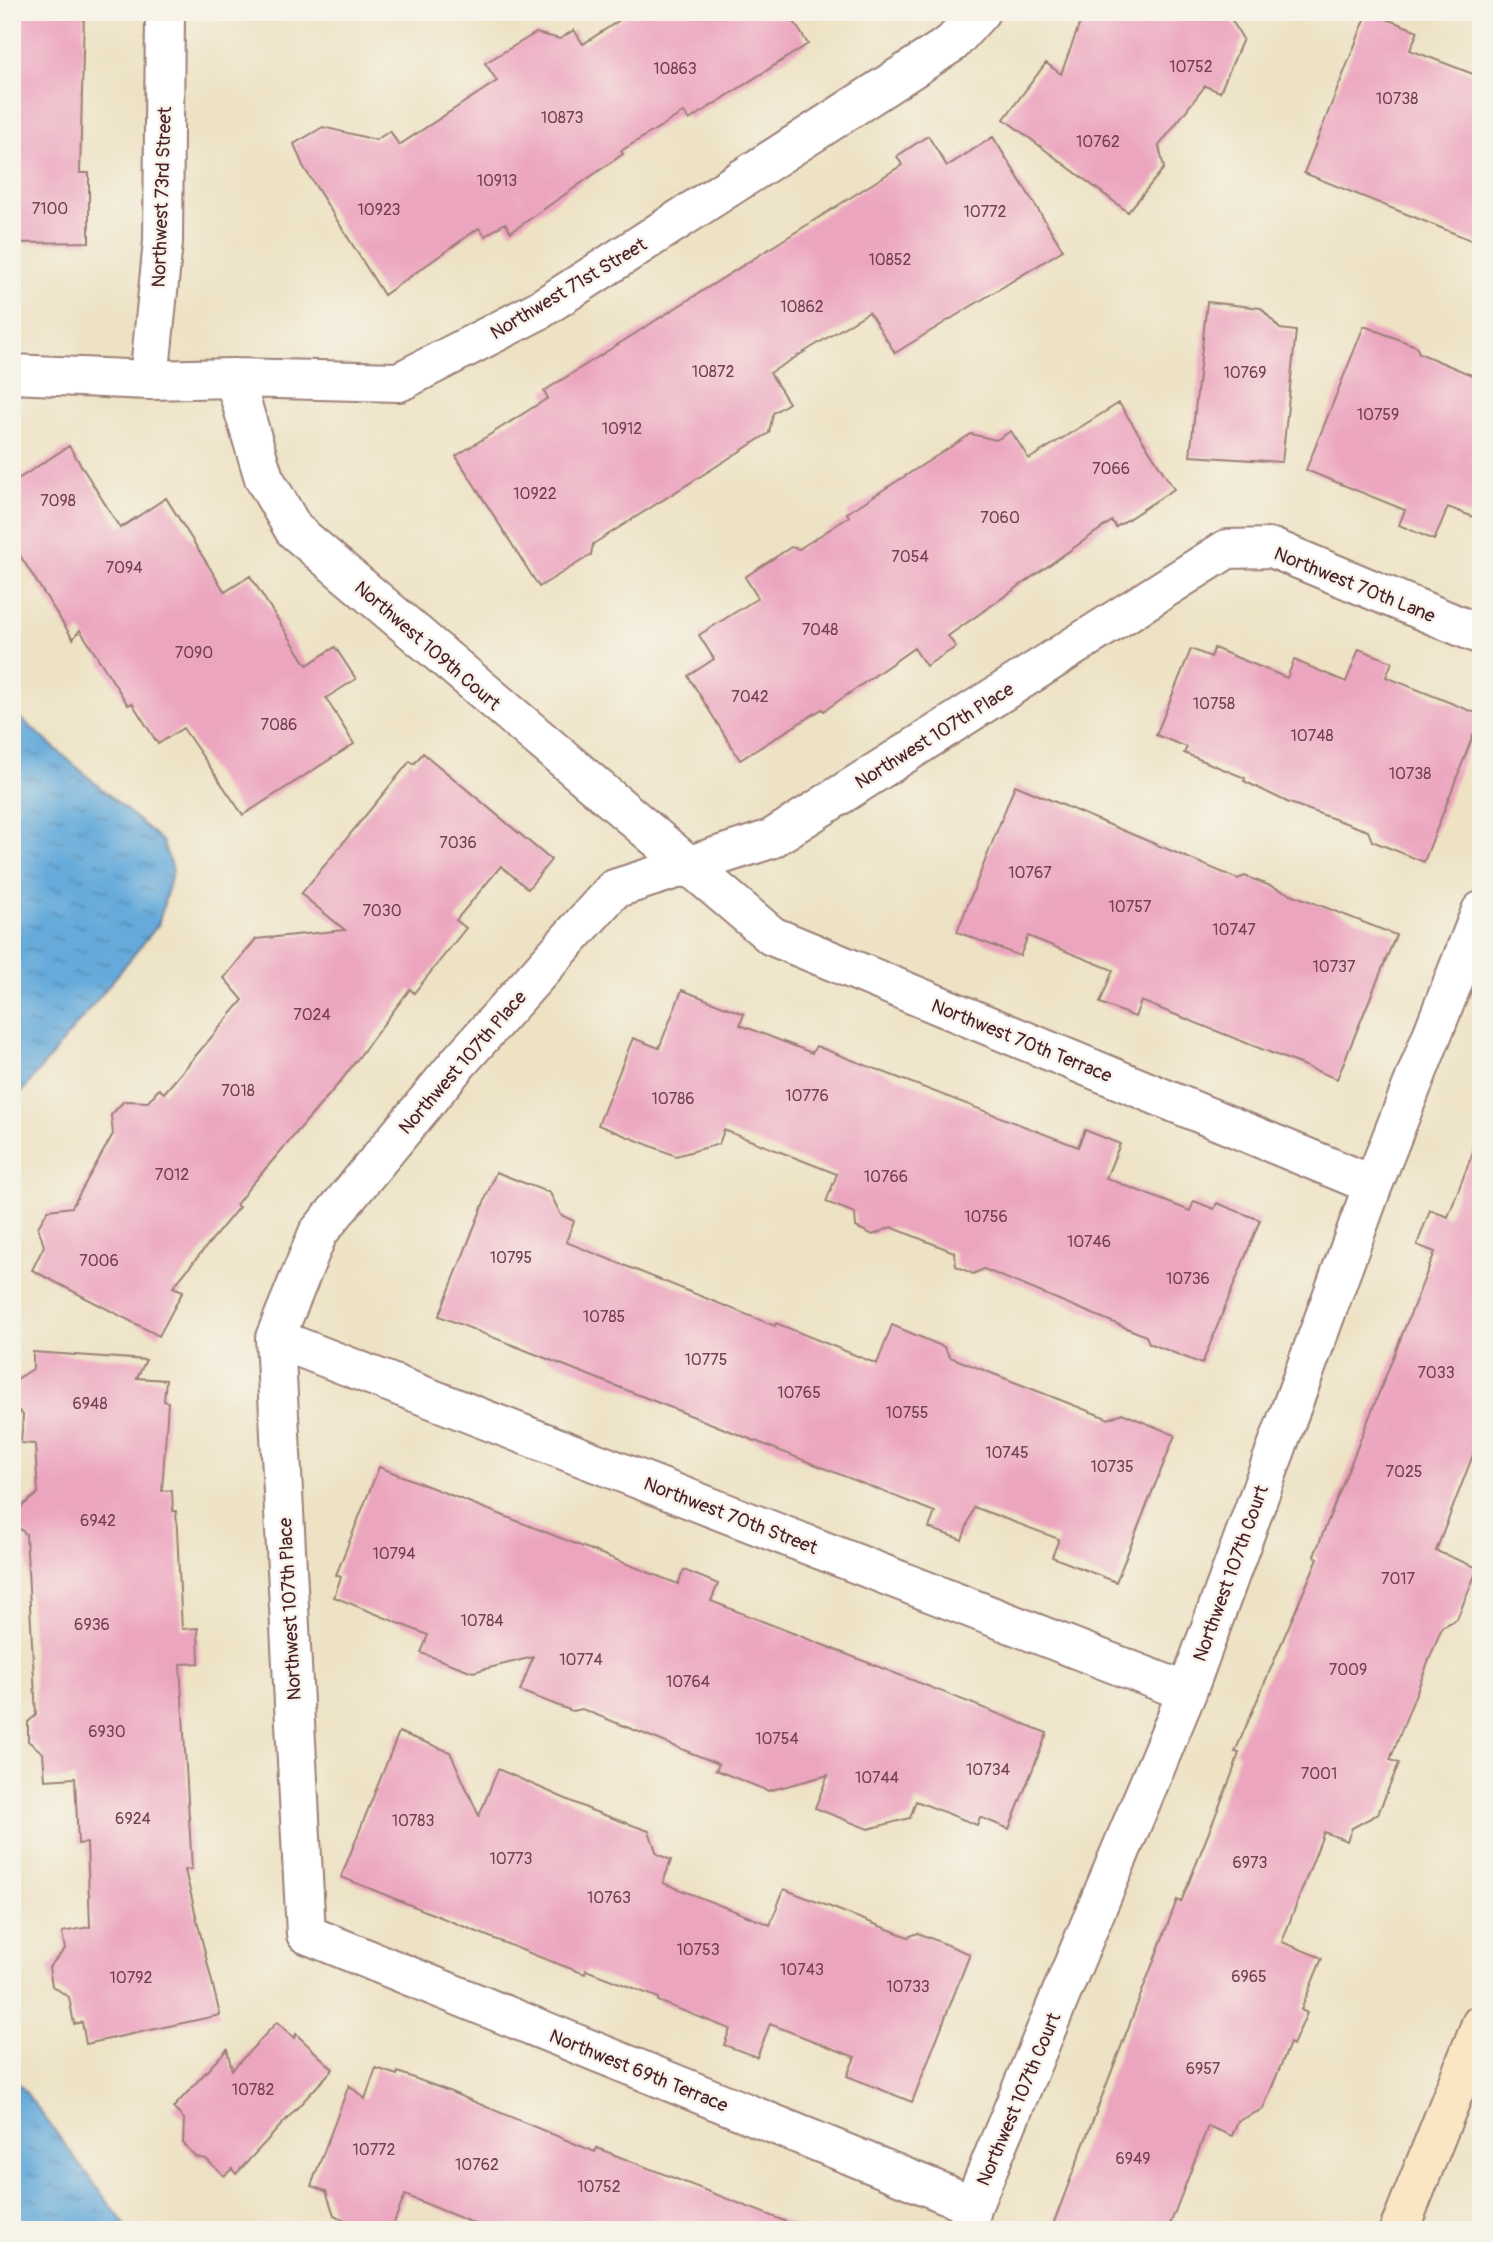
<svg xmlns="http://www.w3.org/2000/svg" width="1493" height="2242" viewBox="0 0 1493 2242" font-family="Pangolin,sans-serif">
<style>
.water{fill:url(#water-ripples);stroke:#586482;stroke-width:2}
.building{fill:#eca5bf}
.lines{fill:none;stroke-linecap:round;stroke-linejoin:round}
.minor-casing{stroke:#9c8078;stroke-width:42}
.secondary-casing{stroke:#9c8078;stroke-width:42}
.minor{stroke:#fff;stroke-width:38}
.secondary{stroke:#fbe6c4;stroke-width:38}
.labels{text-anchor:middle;stroke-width:5;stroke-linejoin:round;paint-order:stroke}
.number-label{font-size:16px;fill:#724050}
.street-label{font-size:19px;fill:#4a1f2b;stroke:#f7f3e8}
</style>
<defs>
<pattern id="water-ripples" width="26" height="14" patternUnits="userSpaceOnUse" patternTransform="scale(1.75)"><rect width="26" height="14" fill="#65aada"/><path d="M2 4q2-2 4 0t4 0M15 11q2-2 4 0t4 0" fill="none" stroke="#558ab1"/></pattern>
</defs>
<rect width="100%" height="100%" fill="#f7f3e8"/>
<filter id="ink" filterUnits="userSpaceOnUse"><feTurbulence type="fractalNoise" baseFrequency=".0143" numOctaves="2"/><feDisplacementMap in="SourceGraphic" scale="14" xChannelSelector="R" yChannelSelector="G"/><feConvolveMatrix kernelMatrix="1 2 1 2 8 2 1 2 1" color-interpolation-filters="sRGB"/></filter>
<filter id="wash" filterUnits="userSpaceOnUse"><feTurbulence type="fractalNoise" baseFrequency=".00686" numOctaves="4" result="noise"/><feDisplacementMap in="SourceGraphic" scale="28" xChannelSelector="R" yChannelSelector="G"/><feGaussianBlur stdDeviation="1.57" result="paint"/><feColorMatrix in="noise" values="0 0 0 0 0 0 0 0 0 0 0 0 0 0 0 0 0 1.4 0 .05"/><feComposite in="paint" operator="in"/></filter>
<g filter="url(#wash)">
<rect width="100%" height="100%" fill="#ede2c4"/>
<!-- water -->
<path class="water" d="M12 711 162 841 173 870 158 925 12 1104Z
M12 2074 129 2230H12Z"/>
<g id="blocks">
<!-- building -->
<path class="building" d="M12 12H84L80 173H89V242L12 243Z
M632 12H788L808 44 689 120 684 112 621 151 623 154 511 232 505 223 485 236 479 228 384 295 303 166 294 144 323 127 376 140 390 131 399 145 497 81 485 63 536 33 560 39 574 30 583 44Z
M1084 12H1227L1243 39 1220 92 1205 86 1159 146 1164 168 1128 212 1004 119 1046 63 1061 74Z
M1368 12 1418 31 1410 50 1481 77V244L1304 173Z
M928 136 947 166 993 137 1063 250 895 353 869 312 770 373 789 403 773 413 769 433 593 544 591 555 539 587 456 456 548 398 544 391 902 165 897 156Z
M1207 302 1261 308 1280 329 1296 331 1282 462 1190 456Z
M1364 326 1416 346 1419 353 1481 379V520L1448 507 1434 540 1399 525 1405 510 1306 470Z
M1119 403 1174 489 1116 527 1112 521 948 636 956 647 926 666 914 648 824 711 822 709 740 760 688 676 714 659 699 635 758 598 745 577 791 547 799 549 849 517 847 513 971 434 996 440 1011 431 1029 459Z
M69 446 120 528 166 498 225 592 250 576 307 665 335 647 356 679 326 698 354 744 243 815 183 728 158 744 132 703 128 705 80 630 73 639 12 543V483Z
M1214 648 1287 678 1294 660 1346 682 1359 649 1392 662 1386 677 1481 715 1424 862 1372 841 1368 831 1287 802 1244 781 1245 778 1184 753 1187 747 1156 735 1191 649 1211 657Z
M423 753 551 860 528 889 501 866 456 920 466 928 414 993 410 989 340 1082 249 1188 236 1205 239 1207 173 1287 183 1291 159 1336 32 1270 44 1246 38 1227 48 1210 72 1207 113 1134 111 1115 124 1101 148 1102 159 1089 164 1093 243 1000 224 978 256 939 345 930 301 894 410 761 414 764Z
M1015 785 1238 879 1245 876 1396 935 1337 1079 1141 1001 1135 1017 1100 1003 1113 970 1028 936 1020 956 957 932Z
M682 990 744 1014 740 1025 812 1053 816 1046 1078 1147 1085 1130 1120 1144 1106 1178 1190 1211 1194 1201 1214 1209 1217 1203 1260 1220 1202 1364 1149 1343 1146 1336 984 1269 973 1274 956 1266 954 1252 891 1227 873 1235 856 1227 855 1213 826 1202 837 1174 724 1130 719 1144 676 1156 598 1125 633 1038 659 1048Z
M1478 1139 1481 1434 1436 1551 1478 1568 1457 1619 1442 1627 1390 1760 1399 1763 1378 1814 1352 1828 1347 1841 1324 1832 1282 1942 1322 1958 1301 2010 1307 2013 1293 2045 1290 2043 1263 2109 1238 2121 1232 2136 1208 2126 1168 2230H1051L1177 1900 1181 1902 1232 1774 1239 1753 1235 1752 1318 1558 1314 1556 1435 1252 1417 1245 1430 1210 1448 1217Z
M496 1172 550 1193 561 1215 574 1221 566 1242 775 1326 776 1323 877 1364 892 1325 944 1347 950 1357 1109 1419 1122 1413 1175 1435 1116 1582 1052 1557 1059 1539 974 1507 962 1540 929 1528 935 1512 439 1316Z
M33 1352 146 1360 137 1378 166 1380 164 1401 168 1402 162 1491 172 1490 173 1511H176L182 1629 198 1628 199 1663 180 1664 192 1869 185 1870 220 2015 86 2044 82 2022 74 2024 69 1997 52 1986 49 1967 65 1949 62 1932 90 1927 87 1843 78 1844 75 1778 45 1780 43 1753 28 1741V1722L36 1715 26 1534 19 1528 20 1508 38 1493 35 1444 21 1443 23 1415 12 1404V1382L33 1369Z
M379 1467 678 1584 684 1570 718 1584 711 1601 1047 1733 1009 1829 980 1817 977 1825 916 1801 910 1818 868 1829 815 1808 828 1775 768 1791 716 1770 719 1764 582 1709 572 1711 520 1691 533 1657 473 1672 421 1653 428 1635 334 1597 341 1577 336 1575Z
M399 1732 450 1752 479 1816 498 1769 593 1811 649 1831 657 1854 671 1860 663 1883 770 1925 784 1889 908 1937 918 1933 970 1954 912 2102 847 2076 855 2057 770 2024 757 2057 724 2045 730 2029 658 2001 659 1998 586 1970 585 1974 537 1956 341 1877Z
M277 2022 294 2038 296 2034 333 2069 236 2174 232 2169 224 2176 206 2159 196 2157 183 2143 184 2119 173 2108 227 2049 232 2070Z
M376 2068 397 2075 398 2072 446 2090 595 2152 597 2148 797 2226V2230H490L405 2195 391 2230H373L351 2223 334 2215 326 2191 311 2186 349 2085 365 2099Z"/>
</g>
</g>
<g filter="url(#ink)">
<use href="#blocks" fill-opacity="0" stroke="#9c8078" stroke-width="2"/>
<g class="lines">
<defs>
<path id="minor" d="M12 374 149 380 234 378 399 382 539 310 952 43 980 12
M234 378 264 478 294 530 772 936 1373 1185
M149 380 163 242 165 12
M275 1338 1187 1692
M973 2205 306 1934 275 1338 318 1233 459 1062 614 889 771 839 1227 549 1272 548 1481 635
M967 2229 973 2205 1187 1692 1373 1185 1481 911"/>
<path id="secondary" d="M1399 2230 1481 2024"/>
</defs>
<!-- minor casing -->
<use href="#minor" class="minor-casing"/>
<!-- secondary casing -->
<use href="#secondary" class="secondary-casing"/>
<!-- minor -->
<use href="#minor" class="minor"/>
<!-- secondary -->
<use href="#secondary" class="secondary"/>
</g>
</g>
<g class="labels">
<!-- number labels -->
<g class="number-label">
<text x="1191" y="72">10752</text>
<text x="675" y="74">10863</text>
<text x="1397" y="104">10738</text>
<text x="562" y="123">10873</text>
<text x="1098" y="147">10762</text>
<text x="497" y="186">10913</text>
<text x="50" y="214">7100</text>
<text x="379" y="215">10923</text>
<text x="985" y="217">10772</text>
<text x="890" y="265">10852</text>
<text x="802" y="312">10862</text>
<text x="713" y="377">10872</text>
<text x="1245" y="378">10769</text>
<text x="1378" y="420">10759</text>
<text x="622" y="434">10912</text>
<text x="1111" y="474">7066</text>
<text x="535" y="499">10922</text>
<text x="58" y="506">7098</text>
<text x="1000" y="523">7060</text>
<text x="910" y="562">7054</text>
<text x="124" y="573">7094</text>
<text x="820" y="635">7048</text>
<text x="194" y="658">7090</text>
<text x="750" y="702">7042</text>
<text x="1214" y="709">10758</text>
<text x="279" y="730">7086</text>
<text x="1312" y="741">10748</text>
<text x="1410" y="779">10738</text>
<text x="458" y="848">7036</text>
<text x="1030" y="878">10767</text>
<text x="1130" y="912">10757</text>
<text x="382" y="916">7030</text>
<text x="1234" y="935">10747</text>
<text x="1334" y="972">10737</text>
<text x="312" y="1020">7024</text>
<text x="238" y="1096">7018</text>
<text x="807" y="1101">10776</text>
<text x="673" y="1104">10786</text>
<text x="172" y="1180">7012</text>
<text x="886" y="1182">10766</text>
<text x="986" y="1222">10756</text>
<text x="1089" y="1247">10746</text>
<text x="511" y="1263">10795</text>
<text x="99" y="1266">7006</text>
<text x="1188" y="1284">10736</text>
<text x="604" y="1322">10785</text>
<text x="706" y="1365">10775</text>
<text x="1436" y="1378">7033</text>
<text x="799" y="1398">10765</text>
<text x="90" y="1409">6948</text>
<text x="907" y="1418">10755</text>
<text x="1007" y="1458">10745</text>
<text x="1112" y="1472">10735</text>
<text x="1404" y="1477">7025</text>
<text x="98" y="1526">6942</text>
<text x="394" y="1559">10794</text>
<text x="1398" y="1584">7017</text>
<text x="482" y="1626">10784</text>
<text x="92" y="1630">6936</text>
<text x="581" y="1665">10774</text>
<text x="1348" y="1675">7009</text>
<text x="688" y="1687">10764</text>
<text x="107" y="1737">6930</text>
<text x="777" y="1744">10754</text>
<text x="988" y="1775">10734</text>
<text x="1319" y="1779">7001</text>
<text x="877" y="1783">10744</text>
<text x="133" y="1824">6924</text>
<text x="413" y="1826">10783</text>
<text x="511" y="1864">10773</text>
<text x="1250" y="1868">6973</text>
<text x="609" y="1903">10763</text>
<text x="698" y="1955">10753</text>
<text x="802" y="1975">10743</text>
<text x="1249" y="1982">6965</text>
<text x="131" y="1983">10792</text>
<text x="908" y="1992">10733</text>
<text x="1203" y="2074">6957</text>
<text x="253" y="2095">10782</text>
<text x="374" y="2155">10772</text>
<text x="1133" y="2164">6949</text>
<text x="477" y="2170">10762</text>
<text x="599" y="2192">10752</text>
</g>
<!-- street labels -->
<g class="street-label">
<text transform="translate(161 197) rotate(-88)" y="7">Northwest 73rd Street</text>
<text transform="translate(568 288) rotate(-31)" y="7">Northwest 71st Street</text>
<text transform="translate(1355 584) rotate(22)" y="7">Northwest 70th Lane</text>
<text transform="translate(428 645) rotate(41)" y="7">Northwest 109th Court</text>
<text transform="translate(934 735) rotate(-32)" y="7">Northwest 107th Place</text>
<text transform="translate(1022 1040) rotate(22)" y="7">Northwest 70th Terrace</text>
<text transform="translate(462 1062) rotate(-49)" y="7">Northwest 107th Place</text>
<text transform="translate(731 1515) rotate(21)" y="7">Northwest 70th Street</text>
<text transform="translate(1230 1573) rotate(-70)" y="7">Northwest 107th Court</text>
<text transform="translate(289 1609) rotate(-93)" y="7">Northwest 107th Place</text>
<text transform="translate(639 2070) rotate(22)" y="7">Northwest 69th Terrace</text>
<text transform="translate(1018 2099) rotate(-67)" y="7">Northwest 107th Court</text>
</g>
</g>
<!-- margin -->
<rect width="1493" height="2242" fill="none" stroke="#f7f3e8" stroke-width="42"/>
</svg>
